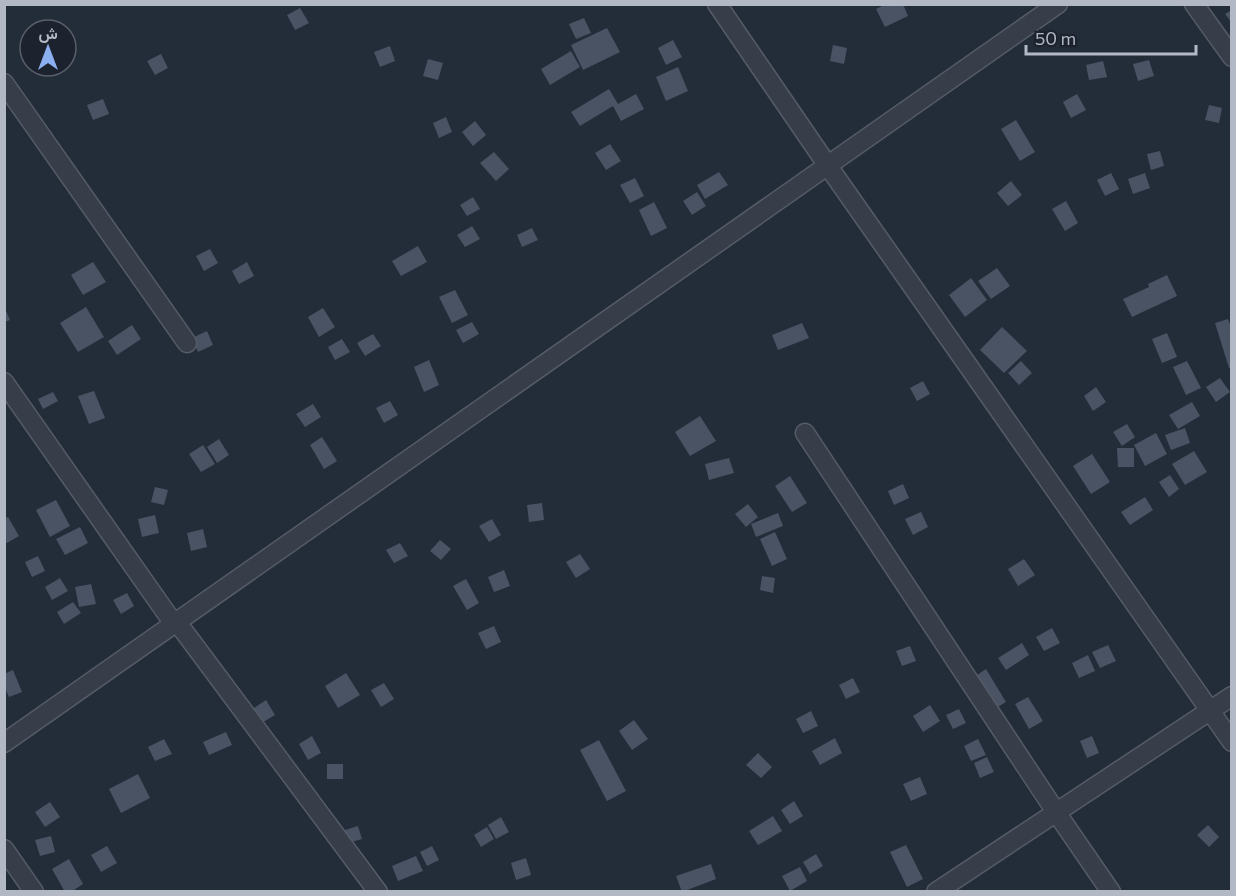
<svg xmlns="http://www.w3.org/2000/svg" width="1236" height="896" viewBox="0 0 1236 896" font-family="Commissioner,Vazirmatn,sans-serif">
<style>
.building{fill:#495363}
.lines{fill:none;stroke-linecap:round;stroke-linejoin:round}
.minor-casing{stroke:#555c67;stroke-width:21}
.minor{stroke:#373e49;stroke-width:18}
</style>
<rect width="100%" height="100%" fill="#232c39"/>
<!-- building -->
<path class="building" d="M886 4H903L908 16 885 27 876 9Z
M300 8 309 23 295 30 287 15Z
M1232 10V23L1225 14Z
M584 18 591 33 576 39 569 24Z
M607 28 620 52 583 70 571 45Z
M673 40 682 57 666 65 658 48Z
M833 45 847 48 844 64 830 61Z
M390 46 395 61 380 67 374 52Z
M571 51 580 67 550 85 541 69Z
M161 54 168 68 155 75 147 61Z
M428 59 443 63 438 80 423 76Z
M1149 60 1154 76 1138 81 1133 64Z
M1103 61 1107 77 1089 80 1086 65Z
M678 67 688 91 666 101 656 77Z
M609 89 618 104 636 94 644 109 621 121 613 106 580 126 571 112Z
M1077 94 1086 110 1071 118 1063 102Z
M103 99 109 114 93 120 87 105Z
M1209 105 1222 108 1219 123 1205 120Z
M446 117 452 132 439 138 433 123Z
M1016 120 1035 152 1020 161 1001 129Z
M475 121 486 135 473 146 462 132Z
M610 144 621 161 606 170 595 153Z
M1160 151 1164 166 1151 170 1147 154Z
M494 152 509 169 496 181 480 163Z
M719 172 728 185 705 199 697 185Z
M1111 173 1119 189 1105 196 1097 180Z
M1145 173 1150 188 1133 194 1128 179Z
M635 178 644 196 630 203 620 185Z
M1011 181 1022 195 1008 206 997 193Z
M697 192 706 206 692 215 683 201Z
M473 197 480 209 467 216 460 205Z
M1066 201 1078 223 1065 231 1052 209Z
M654 202 667 228 651 236 639 210Z
M472 226 480 239 465 247 457 235Z
M532 228 538 240 522 247 517 235Z
M418 246 427 262 401 276 392 261Z
M210 249 218 263 204 271 196 256Z
M93 262 106 282 83 295 71 275Z
M247 262 254 276 239 284 232 271Z
M997 268 1010 286 991 299 978 281Z
M1167 275 1177 296 1132 317 1123 299 1149 287 1148 284Z
M971 278 987 300 965 317 949 295Z
M455 290 468 315 452 323 439 297Z
M4 306 10 320 4 322Z
M86 307 104 337 78 352 60 323Z
M323 308 335 327 319 337 308 317Z
M1228 319 1232 329V368H1229L1215 323Z
M472 322 479 334 463 343 456 330Z
M802 323 809 338 778 350 772 335Z
M132 325 141 339 117 355 108 341Z
M1002 327 1027 351 1004 373 980 350Z
M207 331 213 345 198 352 192 338Z
M1167 333 1177 357 1162 363 1152 339Z
M373 334 381 346 365 356 357 343Z
M342 339 350 352 335 360 328 347Z
M429 360 439 385 424 392 414 367Z
M1021 361 1032 373 1019 385 1008 373Z
M1187 361 1201 388 1186 395 1173 367Z
M1220 378 1230 392 1216 402 1206 387Z
M923 381 930 394 917 401 910 388Z
M1096 387 1106 402 1093 411 1084 396Z
M94 391 105 418 89 424 78 396Z
M53 392 58 401 43 409 38 399Z
M390 401 398 415 384 423 376 408Z
M1192 402 1200 416 1178 429 1169 415Z
M313 404 321 417 305 427 296 414Z
M700 416 716 441 690 456 675 432Z
M1127 424 1135 437 1122 446 1113 432Z
M1185 428 1190 443 1171 450 1165 435Z
M1156 433 1167 454 1145 466 1134 445Z
M322 437 337 461 324 469 310 445Z
M219 439 229 455 217 463 207 447Z
M203 445 215 464 201 472 189 454Z
M1117 448H1134V467H1118Z
M1194 451 1207 472 1185 485 1172 464Z
M1092 454 1110 482 1091 494 1073 466Z
M729 458 734 473 709 480 705 464Z
M1170 475 1179 489 1169 497 1159 482Z
M790 476 807 503 792 512 775 486Z
M903 484 909 498 894 505 888 491Z
M155 487 168 490 164 505 151 502Z
M1145 497 1153 510 1130 525 1121 512Z
M56 500 70 526 50 537 36 510Z
M542 503 544 520 529 522 527 505Z
M748 504 758 517 746 527 735 514Z
M921 512 928 527 913 535 905 519Z
M778 513 783 526 756 537 751 524Z
M155 515 159 533 142 537 138 519Z
M8 517 19 536 7 543 4 539V519Z
M492 519 501 535 489 542 479 526Z
M80 527 88 543 65 555 56 539Z
M203 529 207 547 191 551 187 533Z
M775 532 787 559 772 566 760 539Z
M440 540 451 549 441 560 430 551Z
M400 543 408 556 394 563 386 550Z
M580 554 590 569 576 578 566 562Z
M38 556 45 571 32 577 25 562Z
M1024 559 1035 575 1018 586 1008 569Z
M504 570 510 586 494 592 488 577Z
M762 576 775 578 773 593 760 590Z
M60 578 68 591 52 600 45 587Z
M466 579 479 603 467 610 453 586Z
M91 584 96 604 79 607 75 587Z
M127 593 134 606 121 614 113 600Z
M73 602 81 613 64 624 57 612Z
M494 626 501 642 486 649 478 633Z
M1052 628 1060 643 1044 651 1036 637Z
M1022 643 1029 655 1006 670 998 658Z
M1108 645 1116 661 1100 668 1092 652Z
M910 646 916 661 902 666 896 651Z
M1088 655 1095 671 1079 678 1072 663Z
M986 669 1006 702 991 711 971 679Z
M13 670 22 692 9 697 4 686V674Z
M346 673 360 695 338 708 325 686Z
M853 678 860 692 846 699 839 685Z
M384 683 394 699 381 707 371 690Z
M1028 697 1043 721 1029 729 1015 704Z
M266 700 275 715 260 724 251 710Z
M930 705 940 721 923 732 913 716Z
M959 709 966 723 953 729 946 715Z
M811 711 818 726 803 733 796 719Z
M634 720 648 739 632 750 619 731Z
M226 732 232 745 209 755 203 742Z
M312 736 321 753 308 760 299 744Z
M1092 736 1099 753 1087 758 1080 741Z
M835 738 842 753 820 765 812 751Z
M164 739 172 754 155 761 148 747Z
M978 739 986 755 971 761 964 746Z
M599 740 626 791 607 801 580 750Z
M758 753 772 767 761 778 746 765Z
M987 757 994 772 980 778 974 763Z
M327 764H343V779H327Z
M138 774 150 798 121 813 109 789Z
M920 777 927 794 911 801 903 784Z
M794 801 803 816 790 824 781 810Z
M50 802 60 817 45 827 35 812Z
M773 816 782 831 758 845 749 831Z
M501 817 509 832 496 839 488 825Z
M1208 825 1219 837 1209 847 1197 835Z
M358 826 362 839 348 843 345 830Z
M487 827 494 839 481 847 474 835Z
M51 836 55 852 40 856 35 840Z
M906 845 923 879 907 887 890 852Z
M107 846 117 863 101 872 91 855Z
M432 846 439 860 427 866 420 852Z
M816 854 823 866 810 874 803 862Z
M416 856 423 871 398 881 392 866Z
M526 858 531 875 516 880 511 863Z
M69 859 83 884 71 892H65L52 869Z
M711 864 716 879 682 892 676 876Z
M800 867 807 881 790 891 782 876Z"/>
<g class="lines">
<defs>
<path id="minor" d="M717 4 828 166 1232 742
M1194 4 1232 57
M4 83 187 343
M4 382 174 624
M805 433 1056 812 1111 892
M177 622 378 892
M4 743 1058 4
M4 849 34 892
M936 892 1232 696"/>
</defs>
<!-- minor casing -->
<use href="#minor" class="minor-casing"/>
<!-- minor -->
<use href="#minor" class="minor"/>
</g>
<!-- border -->
<rect width="1236" height="896" fill="none" stroke="#b2b9c5" stroke-width="12"/>
<!-- north arrow -->
<g transform="translate(48 48)"><circle r="28" fill="#1c232e" stroke="#585f6a" stroke-width="1.5"/>
<path d="M0-4.5L10 22L0 15L-10 22Z" fill="#8bb0f1"/>
<text y="-9" font-size="16" font-weight="bold" text-anchor="middle" fill="#b2b9c5">ش</text>
</g>
<!-- scale -->
<path d="M1026 45v9h170v-9" fill="none" stroke="#b2b9c5" stroke-width="3"/>
<text x="1035" y="45" font-size="18" fill="#b2b9c5" stroke="#1c232e" stroke-width="4.5" paint-order="stroke">50 m</text>
</svg>
